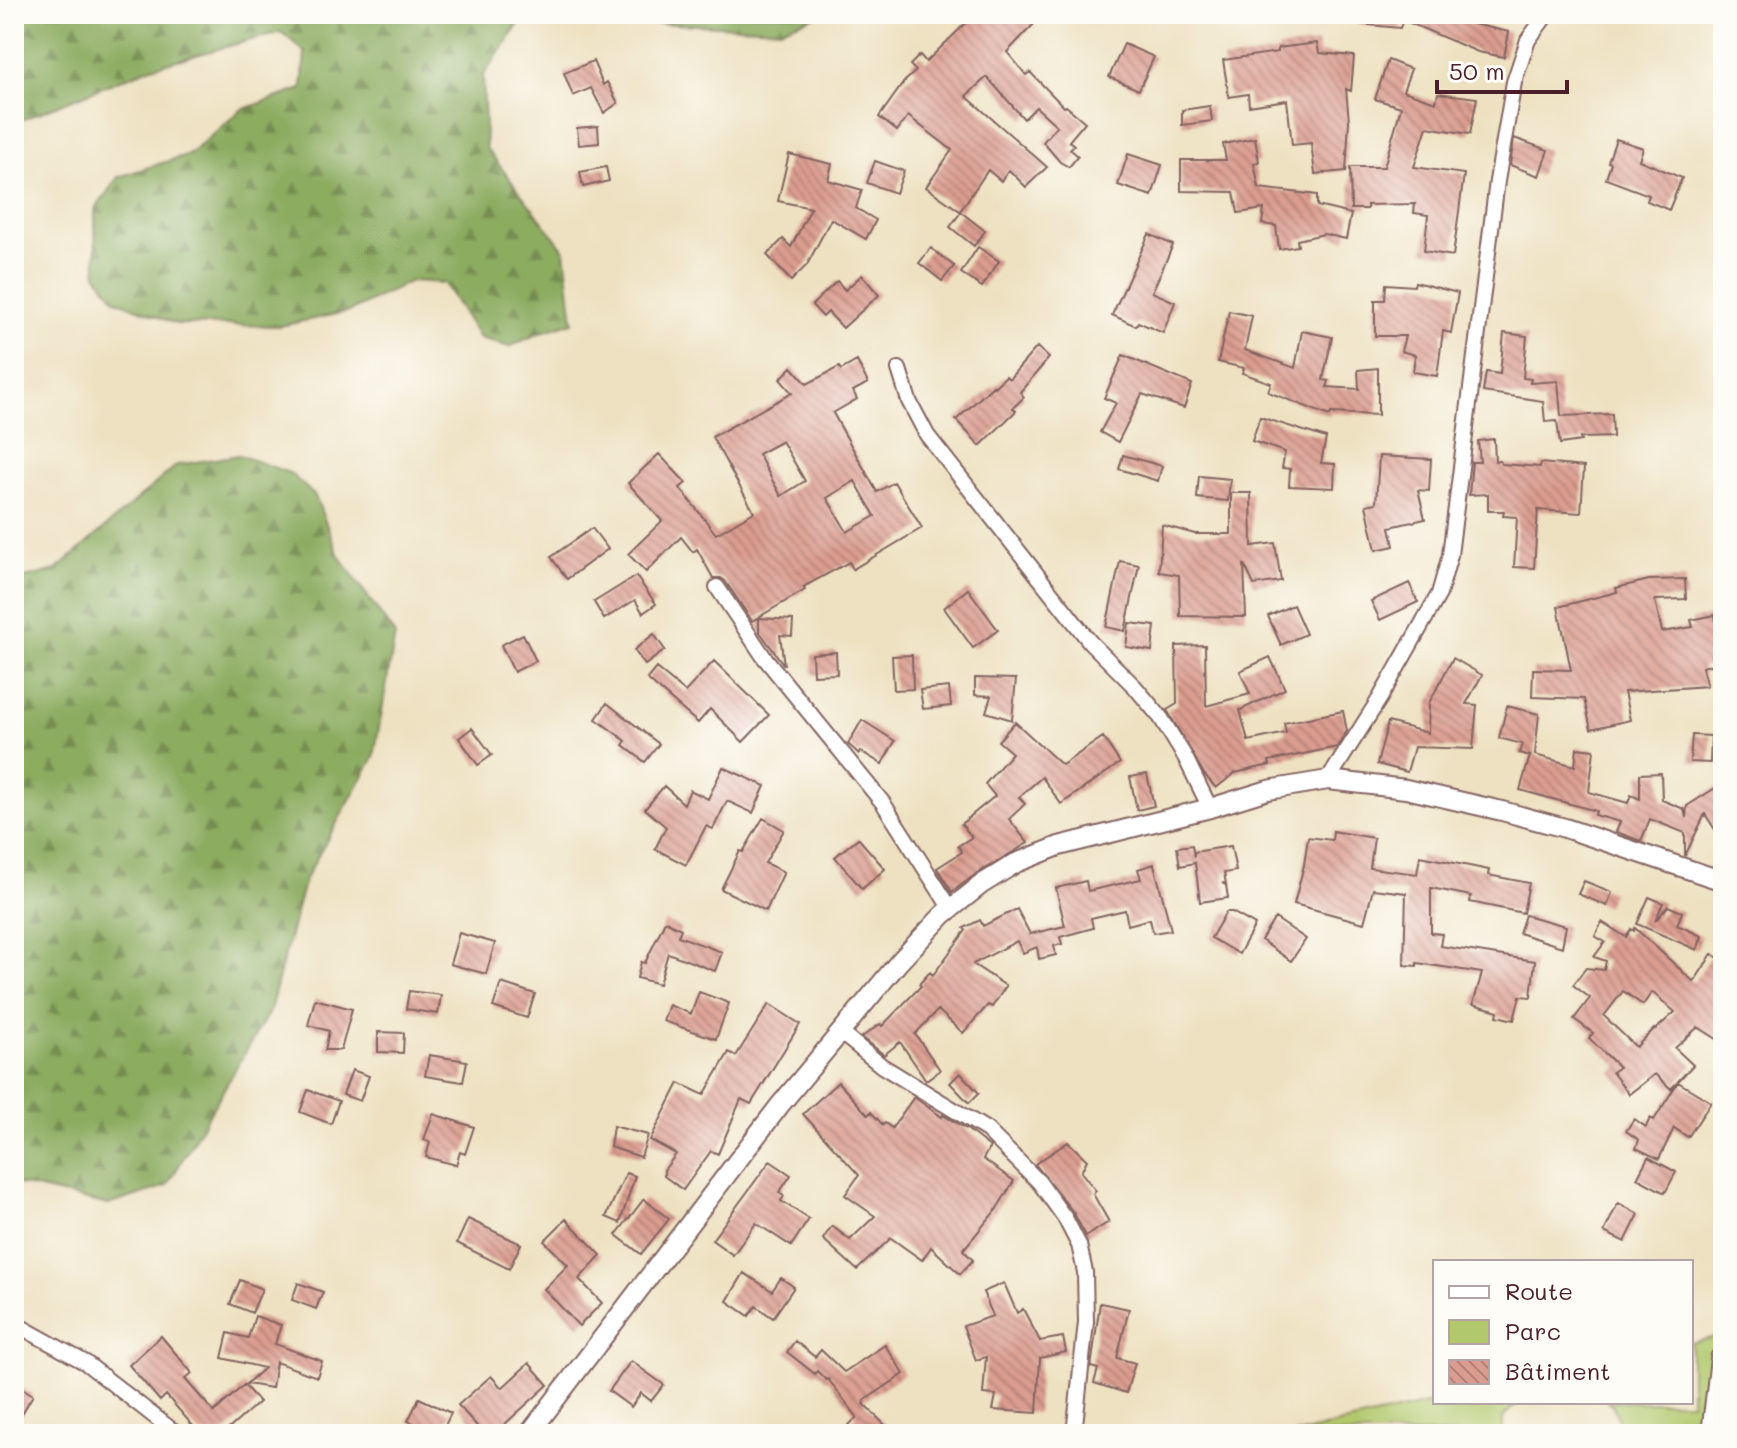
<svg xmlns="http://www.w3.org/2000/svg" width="1737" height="1448" viewBox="0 0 1737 1448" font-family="Mali,sans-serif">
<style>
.green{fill:#b1c86c;stroke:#7e744c;stroke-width:2}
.forest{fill:url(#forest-firs);stroke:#6b6646;stroke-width:2}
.building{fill:url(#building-back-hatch);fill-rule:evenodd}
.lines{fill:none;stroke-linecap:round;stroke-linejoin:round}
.minor-casing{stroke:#836360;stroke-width:18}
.tertiary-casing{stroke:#836360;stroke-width:22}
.trunk-casing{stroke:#836360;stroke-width:28}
.minor{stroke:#fff;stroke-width:14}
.tertiary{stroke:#fff;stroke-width:18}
.trunk{stroke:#fff;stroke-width:24}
</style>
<defs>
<pattern id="forest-firs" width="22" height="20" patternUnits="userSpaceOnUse" patternTransform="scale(2)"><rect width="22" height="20" fill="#8cac60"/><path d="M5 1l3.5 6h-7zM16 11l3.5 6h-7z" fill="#748b4f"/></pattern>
<pattern id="building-back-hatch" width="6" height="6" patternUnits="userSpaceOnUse" patternTransform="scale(2)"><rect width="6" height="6" fill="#db9d90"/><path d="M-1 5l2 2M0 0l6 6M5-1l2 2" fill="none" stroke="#b47f76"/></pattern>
</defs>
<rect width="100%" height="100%" fill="#fdfcf7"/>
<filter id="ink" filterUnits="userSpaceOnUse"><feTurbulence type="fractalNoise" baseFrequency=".0125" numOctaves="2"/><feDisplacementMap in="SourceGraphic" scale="16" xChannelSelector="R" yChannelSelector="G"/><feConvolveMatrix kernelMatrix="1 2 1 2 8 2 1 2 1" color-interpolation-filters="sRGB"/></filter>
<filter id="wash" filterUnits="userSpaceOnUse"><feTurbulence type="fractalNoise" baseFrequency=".006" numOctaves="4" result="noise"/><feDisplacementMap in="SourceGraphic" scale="32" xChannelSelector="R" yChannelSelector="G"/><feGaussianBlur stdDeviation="1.8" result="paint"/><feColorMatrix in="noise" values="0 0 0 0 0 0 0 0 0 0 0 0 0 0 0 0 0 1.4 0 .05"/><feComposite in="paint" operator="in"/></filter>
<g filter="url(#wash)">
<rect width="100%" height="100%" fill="#eee1c1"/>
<!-- green -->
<path class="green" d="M1723 1335V1434H1624L1613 1406 1608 1402H1691V1343Z
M1435 1402H1519L1503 1417V1434H1295Z"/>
<!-- forest -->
<path class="forest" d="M14 14H821L781 29 524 17 483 76 486 148 565 251 573 322 539 333 509 347 479 338 444 283 411 281 351 311 280 326 176 324 116 300 96 274 95 209 118 177 190 154 241 110 302 89 305 52 281 32 152 67 14 123Z
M239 455 290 473 315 496 339 556 395 635 374 757 305 879 270 1010 167 1186 108 1205 14 1183V581L56 570 177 465Z"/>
<g id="blocks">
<!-- building -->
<path class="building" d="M975 14H1024L1034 24 1007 52 1026 75 1030 72 1064 107 1066 106 1085 122 1069 141 1074 145 1070 149 1078 156 1069 167 1060 162 1043 142 1057 126 1036 107 1024 119 987 77 966 96 1047 167 1026 187 1009 170 1001 181 988 170 960 211 926 187 952 150 908 116 897 131 879 117 904 82 916 71 910 65 920 55 926 62Z
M1359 14H1473L1469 23 1509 32 1504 57 1478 52 1403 20 1400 28 1359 24Z
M1317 43 1319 53 1354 56 1351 91 1346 89 1349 121 1346 171 1315 174 1311 143 1292 145 1287 100 1249 106 1248 94 1229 97 1223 60 1278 52V48Z
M1124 44 1154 57 1139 90 1109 77Z
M1388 60 1411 69 1403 91 1436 102 1438 93 1477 98 1470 134 1427 127 1414 167 1464 174 1453 256 1424 251 1428 215 1414 213 1415 204 1367 205V209H1351L1350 167H1384L1399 114 1401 107 1375 99Z
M593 61 603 85 607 82 618 103 604 113 591 88 573 96 564 73Z
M1210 106 1212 121 1182 125V110Z
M598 126 599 143 579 145 577 128Z
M1255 138 1259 162 1254 163 1259 188 1317 195V206L1351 214 1346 239 1324 234 1297 240 1298 246 1279 249 1276 226 1262 224 1264 209 1238 213 1234 192 1181 191V160H1226L1223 144Z
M1514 138 1548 150 1539 176 1510 165Z
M1616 139 1643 148 1639 160 1682 178 1669 210 1647 201 1649 195 1606 179 1611 163 1608 162Z
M789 154 832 164 828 180 862 190 856 208 876 220 866 239 831 219 807 265 791 281 767 255 783 239 791 247 811 208 778 201Z
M1128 154 1162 165 1152 196 1118 185Z
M875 161 904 171 896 193 867 183Z
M606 167 609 181 583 187 580 172Z
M961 212 985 231 974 246 950 227Z
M1149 234 1173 245 1152 292 1175 302 1163 333 1138 322 1136 326 1112 315Z
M978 247 999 261 982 287 961 273Z
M931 248 954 266 942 281 919 263Z
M862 275 879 295 843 328 828 312 823 317 812 305 837 281 845 290Z
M1415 282 1458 293 1451 333 1443 331 1437 376 1413 372 1415 355 1401 351 1405 336H1375V300H1385L1386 284 1414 286Z
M1229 311 1252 316 1245 350 1295 368 1302 331 1332 337 1323 380 1329 381 1327 387 1359 389 1358 370 1378 368V415L1331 413 1330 416 1268 392 1271 383 1242 373 1244 368 1218 362Z
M1504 333 1527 336 1523 378 1531 379 1530 383 1558 381 1561 416 1612 414 1613 437 1580 438 1581 441 1560 444 1557 421 1545 422 1543 401 1483 392 1486 372 1500 374Z
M1037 347 1049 358 1020 392 1024 397 1013 408 1016 411 980 446 956 420 993 386 994 387 1006 376 1009 379Z
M1123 355 1192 384 1184 408 1142 394 1118 442 1100 432 1116 403 1104 398Z
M857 361 868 383 853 391 857 399 833 413 877 492 894 482 922 528 853 569 849 562 803 587 805 590 752 621 725 581 721 578H713L697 549 693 552 681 537 646 572 628 554 662 521 628 483 659 454 686 483 680 488 716 534 754 512 712 437 792 393 780 379 792 367 807 384 839 367 841 370ZM782 441 805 481 781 496 758 454ZM855 481 875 516 847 532 827 498Z
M1260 417 1326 438 1321 463 1335 464 1334 488 1289 486 1290 469 1282 468 1285 452 1252 441Z
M1494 439 1495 461H1500L1501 464 1540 467 1541 463 1584 467 1581 513 1538 510 1534 568 1514 567 1517 517 1503 516 1504 511H1488V494L1469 495 1472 462H1480L1478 441Z
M1123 455 1162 466 1158 481 1119 469Z
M1379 456 1431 459 1429 491 1418 490 1425 519 1390 527 1394 546 1376 550 1366 505 1376 503Z
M1199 476 1230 479 1228 501 1197 498Z
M1231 493H1251L1252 546 1275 543 1281 581 1254 585 1244 564 1246 617 1180 616 1179 575 1159 572 1162 525 1195 534H1231Z
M592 528 608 549 567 579 551 557Z
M1120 561 1139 565 1125 631 1106 627Z
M636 576 656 604 643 613 635 600 604 619 594 602Z
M1685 579 1686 599 1655 600 1662 632 1693 627 1691 620 1715 615 1723 662 1702 667 1707 686 1624 692 1630 720 1591 729 1584 699 1532 697 1533 669 1571 670 1558 607 1617 592 1616 588 1649 580Z
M1409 583 1418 602 1380 620 1371 601Z
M968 589 998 630 973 648 944 608Z
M1293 605 1306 634 1281 645 1268 616Z
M759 618 793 620 792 636 780 635 784 665 759 631Z
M1129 623 1155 626 1152 651 1126 647Z
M523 634 536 661 514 672 501 645Z
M654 634 665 650 645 665 634 650Z
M1205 645 1206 706 1250 694 1240 671 1270 657 1285 689 1240 710 1248 741 1286 733 1284 723 1343 711 1347 731 1337 747 1269 761 1270 765 1235 773 1216 788 1204 774 1167 710 1177 704 1176 646Z
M836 652 837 674 813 675 812 654Z
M912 655 913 689 894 690 892 656Z
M1453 658 1482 675 1466 704 1477 705 1473 749 1414 747 1407 772 1377 764 1388 722 1428 733 1429 703Z
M714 661 769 715 743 742 710 709 698 723 647 679 656 668 685 692Z
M975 678 1016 679 1012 720 986 712 991 696 975 695Z
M949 687 951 706 923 709 920 690Z
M607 703 659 744 645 762 623 745 626 741 596 719Z
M1507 706 1539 714 1535 755 1575 766 1577 748 1594 750 1589 792 1628 803 1631 795 1640 799V774L1661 773 1662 800 1684 809 1686 818 1687 806 1723 783V842L1705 814 1685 856V833L1650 819 1641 841 1616 832 1620 822 1595 815 1596 811 1520 790 1530 756 1519 753 1522 744 1499 738Z
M862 720 895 741 882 764 860 751 859 754 848 744Z
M1015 722 1062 765 1103 737 1120 763 1061 804 1042 777 1019 797 1025 804 1009 819 1028 843 976 874 952 892 937 868 962 852 958 846 972 837 961 824 995 796 985 784 1012 753 998 741Z
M472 728 492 755 478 765 459 738Z
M1692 735 1711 736 1710 763 1690 762Z
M723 767 765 786 753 813 727 801 713 829 706 826 686 865 655 849 666 827 645 809 664 786 684 804 690 790 708 799Z
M1147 774 1154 806 1137 810 1130 777Z
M763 818 784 830 765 863 784 872 766 911 721 889 740 851 743 852Z
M1333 831 1374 838 1370 868 1417 874 1420 856 1489 870 1488 875 1529 883 1523 913 1470 902 1471 896 1431 888V933L1442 934 1440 946 1535 961 1531 997 1520 996 1514 1020 1497 1016 1498 1011 1473 1004 1482 973 1417 963V966L1404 965 1406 893 1373 889 1364 923 1294 904 1304 865 1308 837 1332 840Z
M858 838 885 869 862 889 835 857Z
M1192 845 1194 857V852L1231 846 1236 871 1224 873 1226 884 1222 883 1226 885 1228 898 1200 902 1195 863 1180 866 1177 847Z
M1154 864 1171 930 1153 933 1150 919 1128 925 1125 910 1091 918 1093 928 1060 937 1062 944 1054 946 1056 955 1039 959 1037 947 1023 953 1017 941 973 964 1006 986 992 1007 988 1005 963 1033 938 1010 915 1034 940 1070 926 1080 900 1042 884 1055 862 1037 880 1024 882 1026 921 986 919 984 930 972 933 975 966 930 964 928 980 920 983 926 1017 909 1030 934 1065 926 1056 888 1086 881 1088 891 1141 879 1138 869Z
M1584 881 1612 892 1607 906 1578 894Z
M1649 897 1663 903 1655 921 1668 906 1682 912 1677 925 1702 936 1697 950 1637 924Z
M1226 912H1232L1255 925 1239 954 1211 938Z
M1525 915 1566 926 1562 947 1519 933Z
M1275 918 1306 939 1291 961 1261 940Z
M665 921 681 929 678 936 722 952 715 971 668 953 659 984 637 978 641 962 645 963Z
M1602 922 1626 937 1631 929 1634 931 1635 928 1694 982 1712 954 1723 961V1043L1698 1027 1675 1048 1693 1065 1671 1089 1655 1074 1629 1094 1612 1072 1619 1067 1589 1038 1593 1033 1574 1019 1590 998 1573 985 1586 968 1604 970 1606 961 1594 957 1605 942 1595 936ZM1623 991 1643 1005 1652 992 1675 1012 1655 1030 1654 1029 1636 1047 1604 1016Z
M459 933 495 943 486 974 450 964Z
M501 983 535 994 527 1018 493 1007Z
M409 991 441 995 438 1014 406 1009Z
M699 992 729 1003 716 1039 663 1021 669 1005 691 1014Z
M315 999 352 1009 341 1050H325L329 1031 308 1025Z
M769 1004 800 1024 751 1104 741 1099 718 1154 711 1151 683 1190 664 1176V1170L676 1154 650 1140 679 1083 704 1095 729 1052 736 1056Z
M378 1032 404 1033 403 1053 378 1052Z
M429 1055 467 1061 463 1082 425 1076Z
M352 1070 369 1076 360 1101 343 1095Z
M960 1073 979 1093 969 1103 950 1083Z
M838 1082 868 1115 871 1112 883 1125 885 1123 892 1128 914 1097 942 1117 943 1115 968 1130 990 1147 983 1159 1014 1181 996 1210 963 1250 973 1260 960 1274 931 1247 922 1260 891 1238 857 1270 823 1239 832 1226 850 1240 875 1216 845 1195 859 1175 803 1114Z
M1678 1082 1711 1102 1688 1137 1674 1128 1659 1159 1636 1148 1639 1140 1626 1131 1634 1119 1646 1127 1650 1118 1654 1120Z
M308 1090 339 1101 331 1124 300 1112Z
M433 1114 474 1127 465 1154 460 1152 456 1165 426 1157 430 1142 424 1140Z
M613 1126 648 1135 641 1157 610 1147Z
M1068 1142 1087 1160 1081 1172 1096 1191 1093 1194 1109 1222 1086 1236 1073 1212 1035 1164Z
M1648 1157 1676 1172 1665 1193 1637 1178Z
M770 1161 791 1175 779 1193 784 1196 781 1201 809 1219 791 1246 756 1223 733 1255 712 1240Z
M626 1173 635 1176 620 1223 606 1217Z
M644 1199 669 1219 641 1254 616 1235Z
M1618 1203 1639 1214 1625 1242 1604 1232Z
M468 1219 521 1244 509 1269 457 1243Z
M566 1219 601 1255 579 1279 602 1303 579 1326 544 1289 568 1265 544 1241Z
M744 1273 772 1291 781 1278 794 1287 773 1318 756 1306 749 1316 727 1301Z
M240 1280 262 1289 252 1313 230 1304Z
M298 1283 323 1292 316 1309 292 1300Z
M1004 1283 1017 1313 1023 1309 1040 1341 1063 1337 1066 1352 1040 1358 1037 1413 993 1410 996 1395 983 1394 986 1357 976 1360 963 1326 993 1316 983 1292Z
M1100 1303 1129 1309 1117 1358 1135 1363 1126 1393 1094 1383 1098 1369 1091 1367Z
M255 1316 281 1325 275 1344 322 1361 317 1377 276 1362 272 1388 246 1384 264 1368 222 1358 228 1333 248 1338Z
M161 1336 192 1373 185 1379 214 1412 244 1385 259 1402 223 1434H200L166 1395 160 1401 129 1365Z
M795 1341 815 1357 821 1350 844 1372 885 1345 904 1374 865 1400 864 1404 894 1434H840L857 1417 828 1379 826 1380 817 1371 815 1374 787 1352Z
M631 1361 664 1385 651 1401 641 1393 631 1407 609 1391Z
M529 1363 548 1385 494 1434H484L458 1405 491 1376 502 1388Z
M14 1383 33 1395 14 1427Z
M419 1398 451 1413 441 1434 408 1421Z"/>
</g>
</g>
<g filter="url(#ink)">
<use href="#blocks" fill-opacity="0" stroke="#836360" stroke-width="2"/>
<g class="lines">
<defs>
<path id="minor" d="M899 369 909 401 927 435 1090 642 1135 687 1161 718 1185 757 1210 808
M717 587 764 657 883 803 951 909
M1328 780 1380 698 1439 594 1450 555 1497 181 1514 82 1528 40 1547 14
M840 1032 882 1066 987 1130 1039 1182 1065 1218 1079 1245 1085 1272 1086 1322 1074 1434
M14 1323 86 1363 177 1434"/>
<path id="tertiary" d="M529 1434 780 1105 899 962 943 915 982 884 1016 863 1059 846 1210 808 1268 790 1328 780 1406 789 1502 811 1565 828 1723 881"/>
<path id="trunk" d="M1714 1434 1723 1359"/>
</defs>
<!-- minor casing -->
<use href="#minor" class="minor-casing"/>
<!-- tertiary casing -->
<use href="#tertiary" class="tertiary-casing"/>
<!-- trunk casing -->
<use href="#trunk" class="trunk-casing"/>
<!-- minor -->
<use href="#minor" class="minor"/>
<!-- tertiary -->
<use href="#tertiary" class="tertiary"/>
<!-- trunk -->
<use href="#trunk" class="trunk"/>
</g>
</g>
<!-- margin -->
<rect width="1737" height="1448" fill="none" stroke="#fdfcf7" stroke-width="48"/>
<!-- legend -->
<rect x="1433" y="1260" width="260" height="144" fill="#fdfcf7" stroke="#b5a4a5" stroke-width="2"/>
<rect x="1449" y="1286" width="40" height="12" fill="#ffffff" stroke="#b5a4a5" stroke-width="2"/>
<text x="1505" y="1300" font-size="24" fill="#4a1f2b">Route</text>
<rect x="1449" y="1320" width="40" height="24" fill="#b1c86c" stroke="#b5a4a5" stroke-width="2"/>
<text x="1505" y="1340" font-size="24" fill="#4a1f2b">Parc</text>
<rect x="1449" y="1360" width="40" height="24" fill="url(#building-back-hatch)" stroke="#b5a4a5" stroke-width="2"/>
<text x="1505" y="1380" font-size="24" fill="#4a1f2b">Bâtiment</text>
<!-- scale -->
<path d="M1437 80v12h130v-12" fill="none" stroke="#4a1f2b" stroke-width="4"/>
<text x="1449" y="80" font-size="24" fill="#4a1f2b" stroke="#fdfcf7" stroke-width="6" paint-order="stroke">50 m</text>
</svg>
